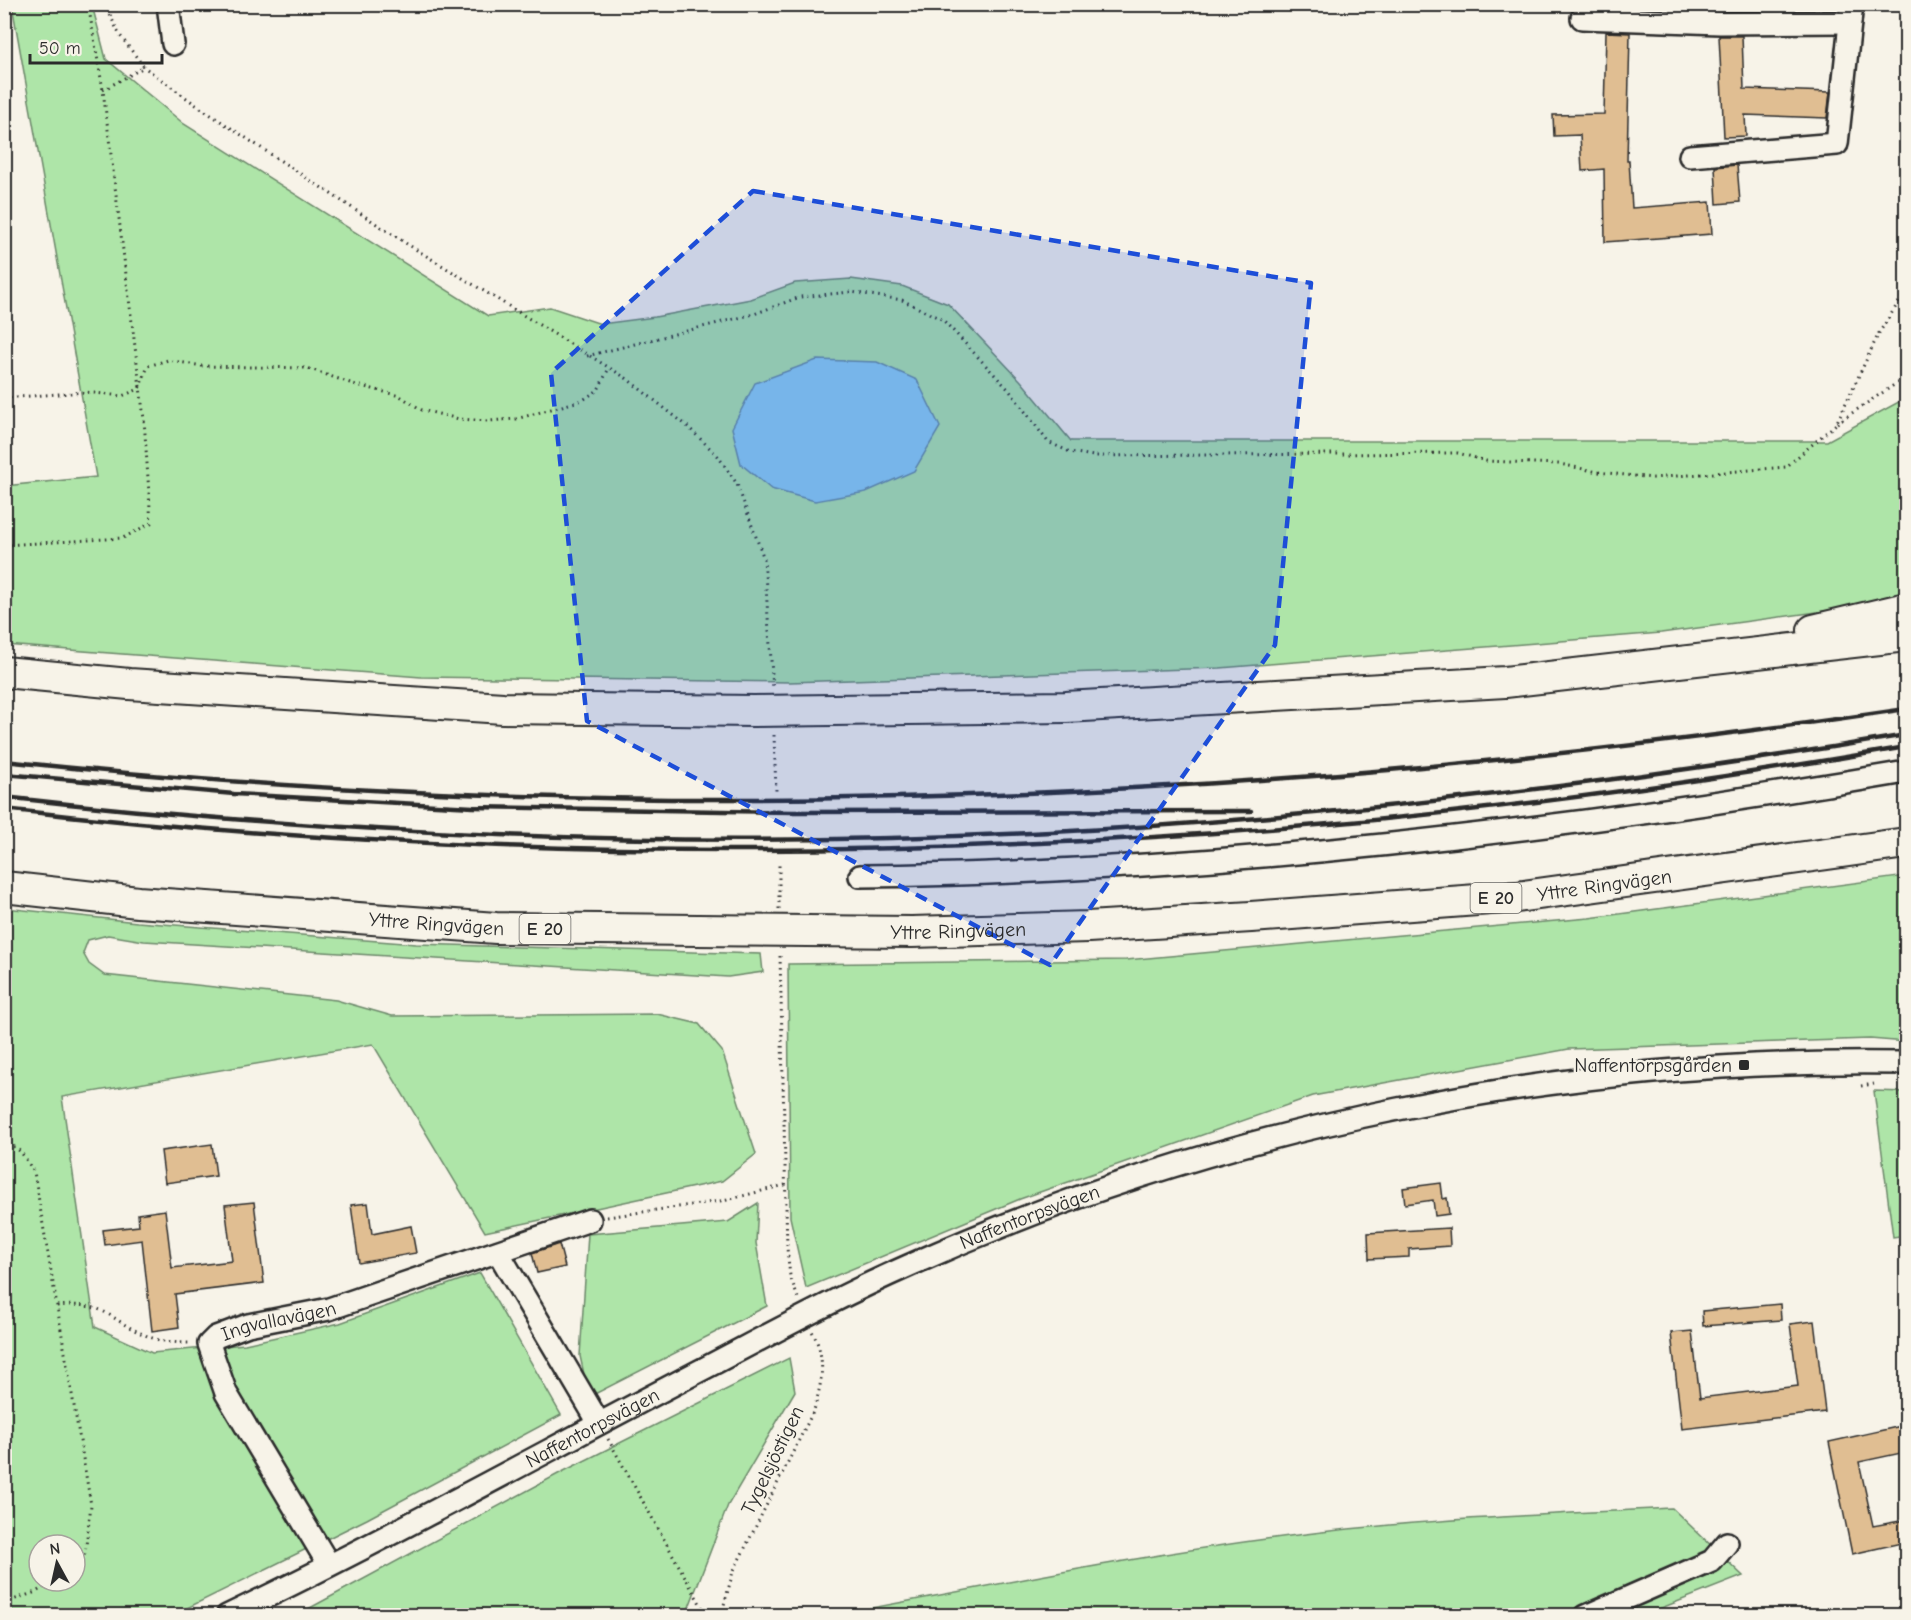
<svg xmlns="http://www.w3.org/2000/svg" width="1911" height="1620" viewBox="0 0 1911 1620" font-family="'Comic Neue',sans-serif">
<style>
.green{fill:#aee5a8;stroke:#6c886a;stroke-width:1.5;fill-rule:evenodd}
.water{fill:#8ecfef;stroke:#668da1;stroke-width:1.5}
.building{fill:#e0be92;stroke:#2b2b2b;stroke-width:1.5}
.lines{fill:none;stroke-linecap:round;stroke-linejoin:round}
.minor-casing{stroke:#2b2b2b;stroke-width:26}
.highway-casing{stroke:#2b2b2b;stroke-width:34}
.path{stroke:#2b2b2b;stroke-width:3;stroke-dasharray:1.5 4.5;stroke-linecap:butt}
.minor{stroke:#f7f3e8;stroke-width:21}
.highway{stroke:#f7f3e8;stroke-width:30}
.rail{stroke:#2b2b2b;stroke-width:4.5}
.marked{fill:#1d4ed8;fill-opacity:0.2;stroke:#1d4ed8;stroke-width:4.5;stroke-dasharray:12 8;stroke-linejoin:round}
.poi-dot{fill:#2b2b2b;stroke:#f7f3e8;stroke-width:2}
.labels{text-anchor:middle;stroke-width:4.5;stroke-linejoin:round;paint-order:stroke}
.shield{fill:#f7f3e8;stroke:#686764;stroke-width:1.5}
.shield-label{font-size:18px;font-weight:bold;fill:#2b2b2b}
.street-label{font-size:20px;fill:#2b2b2b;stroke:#f7f3e8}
.poi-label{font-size:20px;fill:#2b2b2b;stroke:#f7f3e8;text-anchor:end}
</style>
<rect width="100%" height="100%" fill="#f7f3e8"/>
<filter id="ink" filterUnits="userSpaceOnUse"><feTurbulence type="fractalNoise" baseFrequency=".0167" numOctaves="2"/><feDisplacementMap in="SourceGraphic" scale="12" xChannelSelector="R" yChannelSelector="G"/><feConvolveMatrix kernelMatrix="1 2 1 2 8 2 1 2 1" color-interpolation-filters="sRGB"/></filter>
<g filter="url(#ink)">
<!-- green -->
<path class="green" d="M12 5H92L106 59 184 124 488 316 550 307 601 324 655 317 751 299 795 283 851 279 902 286 948 304 1021 381 1071 441H1827L1906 398V600L1661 633 1220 668 790 682 421 677 5 645 4 486 96 477Z
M1906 876V1042L1870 1039 1569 1049 1313 1096 1020 1199 806 1288 790 1217 788 964 1126 960 1589 918Z
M5 908 137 922 416 944 761 954 763 972 728 977 144 941 108 935 88 940 83 953 89 964 104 975 336 1000 392 1016 657 1014 699 1024 722 1051 756 1154 722 1181 485 1232 373 1044 62 1097 95 1327 152 1353 245 1344 340 1323 480 1273 561 1415 367 1519 173 1615 5 1616ZM39 1545H75V1581H39Z
M1874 1091 1906 1092V1235L1893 1237Z
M758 1203 756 1243 767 1306 589 1397 580 1356 588 1234 728 1222Z
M789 1358 795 1391 728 1505 686 1615H297L560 1473Z
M1672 1508 1743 1576 1641 1616H830C991 1586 1151 1552 1314 1533 1433 1519 1552 1514 1672 1508Z"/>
<!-- water -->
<path class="water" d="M817 360 877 362 917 380 940 427 914 471 866 492 815 501 771 489 741 464 732 428 755 383Z"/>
<!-- building -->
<path class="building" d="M1606 32 1630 33 1627 161H1629L1632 208 1710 202 1712 234 1605 242 1604 169 1582 171 1580 135 1554 136 1553 115 1604 114Z
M1719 36H1742L1744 89 1830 92 1827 118 1745 115 1746 136 1724 137Z
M1737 165 1740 202 1717 204 1715 167Z
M212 1144 216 1176 165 1183 161 1151Z
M1441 1183 1443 1199 1447 1198 1449 1214 1435 1216 1433 1200 1405 1204 1403 1188Z
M254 1202 264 1283 175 1294 179 1327 152 1331 142 1240 105 1245 103 1230 139 1226 138 1214 165 1210 172 1268 232 1261 225 1205Z
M368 1203 372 1234 411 1226 416 1253 359 1263 351 1205Z
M1449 1228 1450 1246 1409 1249V1257L1369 1259 1368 1233Z
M559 1244 565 1267 537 1273 532 1253Z
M1780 1304 1781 1320 1703 1326 1702 1311Z
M1814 1321 1825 1412 1682 1429 1671 1333 1692 1331 1700 1398 1798 1386 1790 1324Z
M1906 1425V1452L1859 1462 1873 1526 1906 1520V1542L1852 1554 1829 1442Z"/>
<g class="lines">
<defs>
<g id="minor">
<path d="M168 4 173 44"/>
<path d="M1582 18 1720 23 1850 22"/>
<path d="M1690 156 1837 144 1852 4"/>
<path d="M860 876C1211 872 1561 831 1906 772"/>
<path d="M498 1252 599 1423"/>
<path id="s1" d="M329 1565 226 1393 209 1344 216 1337 248 1325 329 1309 590 1220"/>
<path id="s2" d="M227 1616C390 1538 547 1450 707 1367 774 1332 840 1296 908 1266 1221 1125 1564 1057 1906 1063"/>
<path d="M1586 1616 1712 1561 1727 1543"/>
</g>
<g id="highway">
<path d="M1813 630 1906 608"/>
<path d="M4 672 129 684 503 708 754 711 1066 707 1505 682 1906 636"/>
<path id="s3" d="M4 887 138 902 496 928 912 932 1088 927 1251 917 1517 897 1906 843"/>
</g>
</defs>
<!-- minor casing -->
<use href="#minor" class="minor-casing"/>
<!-- highway casing -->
<use href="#highway" class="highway-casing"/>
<!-- path -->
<path class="path" d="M105 4 119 34 144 67 199 107 407 244 626 378 686 425 718 456 737 484 764 559 773 689
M103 90 144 67
M587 356 754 314 800 297 851 292 902 300 943 320 1009 390 1048 442 1070 452 1093 456 1458 453 1486 461 1560 464 1598 472 1653 478 1786 467 1836 424 1879 333 1906 291
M4 398 85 392 122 396 139 389 148 366 168 360 202 366 307 368 353 384 400 396 422 410 459 419 488 421 516 419 583 400 598 390 609 368
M1837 423 1906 377
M4 545 123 538 151 523 144 419 103 90 88 4
M774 735 776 791
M779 909V862
M780 956 787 1248 790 1276 798 1298
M1861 1086 1874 1084
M4 1139 21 1152 34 1172 91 1505 85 1554 75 1563
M607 1217 727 1200 785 1185
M57 1306C106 1301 106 1318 145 1335 160 1342 176 1343 192 1343
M608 1439 707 1616
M4 1603 36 1592 54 1581
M721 1616 733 1572 814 1410C822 1382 827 1359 812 1331"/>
<!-- minor -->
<use href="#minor" class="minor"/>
<!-- highway -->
<use href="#highway" class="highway"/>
<!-- rail -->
<path class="rail" d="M4 761C637 829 1278 802 1906 709
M4 774 234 794 473 807 793 812 1251 811
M4 797C407 843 818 853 1221 821 1451 803 1679 773 1906 735
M4 809C459 861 919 862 1374 820 1553 803 1730 777 1906 747"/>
</g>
</g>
<!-- marked area -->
<path class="marked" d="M753 191 1311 283 1275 645 1050 965 587 721 551 373Z"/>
<!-- markers -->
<rect class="poi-dot" x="1738" y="1059" width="12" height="12" rx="3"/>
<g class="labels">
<!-- shield labels -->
<g class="shield">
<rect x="1470.5" y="883" width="51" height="30" rx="4.5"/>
<rect x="519.5" y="914" width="51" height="30" rx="4.5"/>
</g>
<g class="shield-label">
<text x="1496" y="904">E 20</text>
<text x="545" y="935">E 20</text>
</g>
<!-- street labels -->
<g class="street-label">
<text dy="7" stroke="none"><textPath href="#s3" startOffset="1604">Yttre Ringvägen</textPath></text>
<text dy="7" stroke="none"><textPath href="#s3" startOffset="434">Yttre Ringvägen</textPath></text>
<text dy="7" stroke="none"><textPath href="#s3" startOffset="956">Yttre Ringvägen</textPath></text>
<text dy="7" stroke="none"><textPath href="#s2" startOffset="897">Naffentorpsvägen</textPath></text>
<text dy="7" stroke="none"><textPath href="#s1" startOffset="327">Ingvallavägen</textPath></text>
<text dy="7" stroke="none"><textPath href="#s2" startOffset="411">Naffentorpsvägen</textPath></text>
<text transform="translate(772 1460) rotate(-64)" y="7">Tygelsjöstigen</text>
</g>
<!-- poi labels -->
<g class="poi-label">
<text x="1732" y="1072">Naffentorpsgården</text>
</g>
</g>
<!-- margin -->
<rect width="1911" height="1620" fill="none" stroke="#f7f3e8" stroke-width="24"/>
<rect x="12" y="12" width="1887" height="1596" fill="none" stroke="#2b2b2b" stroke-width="2" filter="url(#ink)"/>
<!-- north arrow -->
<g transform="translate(57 1563) rotate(352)"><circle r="28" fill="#f7f3e8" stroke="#a5a39c" stroke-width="1.5"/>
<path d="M0-4.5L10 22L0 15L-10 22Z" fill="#2b2b2b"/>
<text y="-9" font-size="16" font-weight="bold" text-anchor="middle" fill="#2b2b2b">N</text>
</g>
<!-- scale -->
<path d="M30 54v9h132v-9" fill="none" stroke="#2b2b2b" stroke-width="3"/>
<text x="39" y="54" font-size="18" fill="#2b2b2b" stroke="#f7f3e8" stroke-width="4.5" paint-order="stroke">50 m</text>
</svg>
